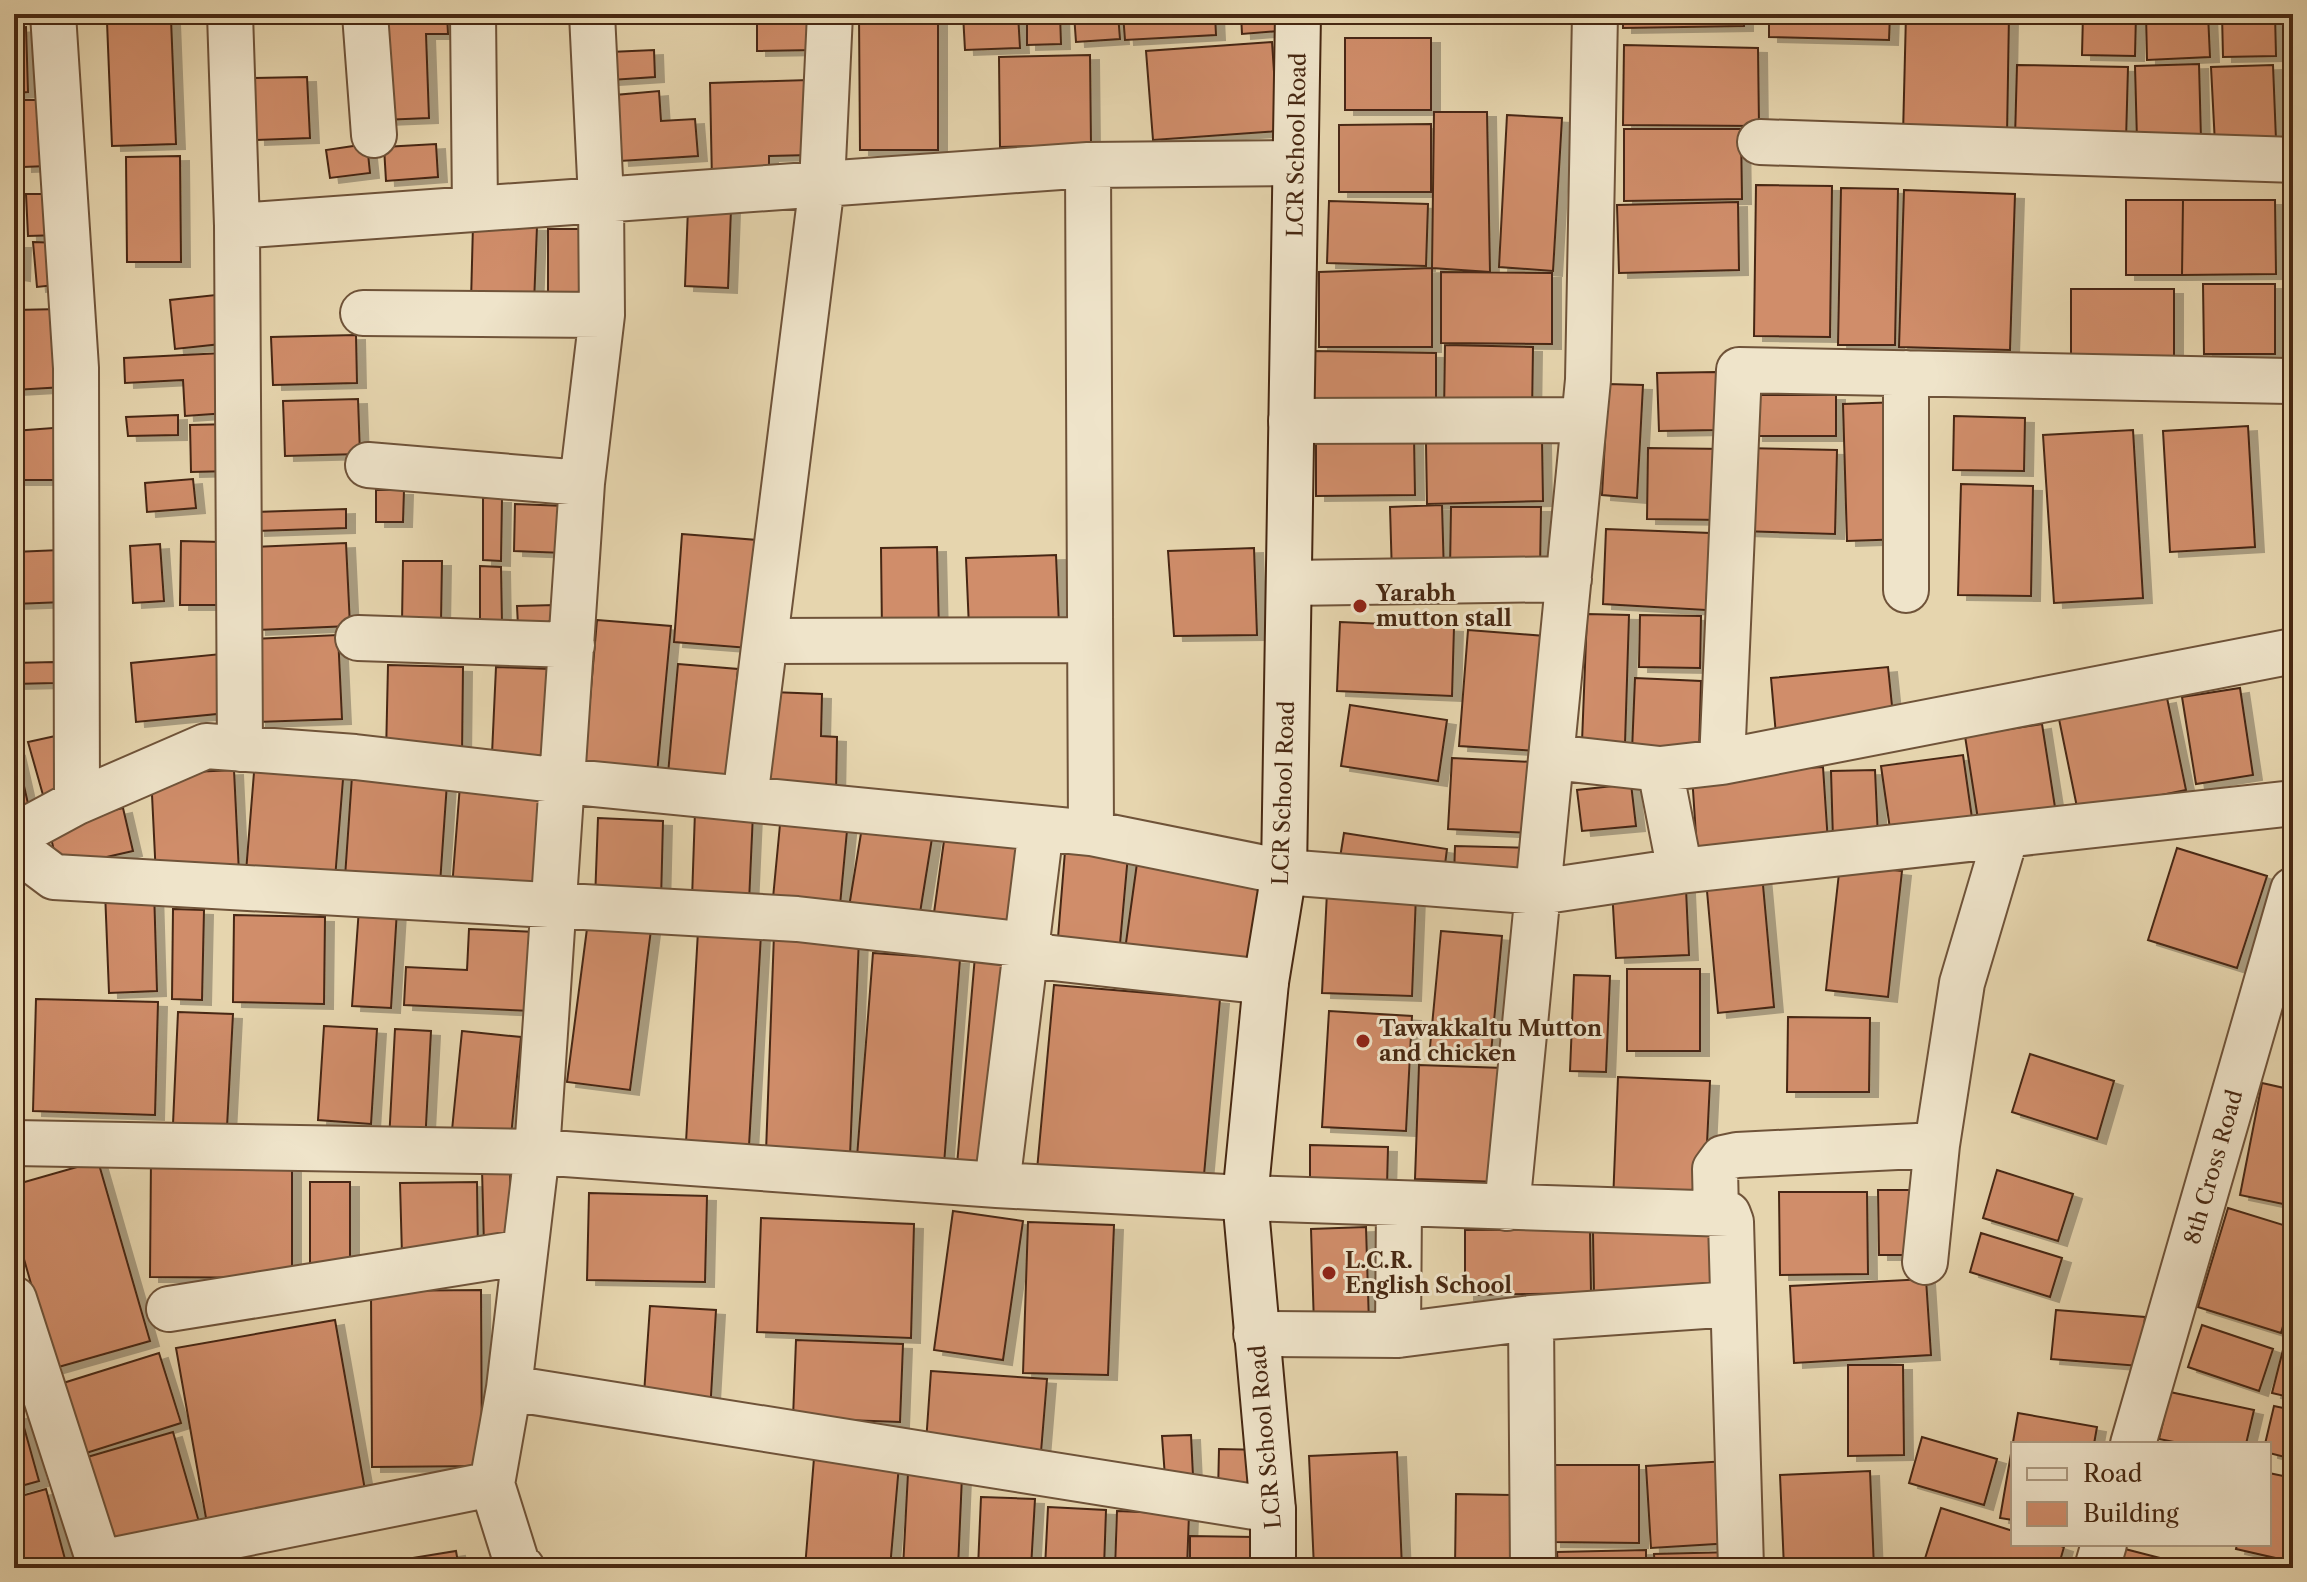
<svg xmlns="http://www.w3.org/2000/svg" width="2307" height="1582" viewBox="0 0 2307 1582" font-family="'Libre Caslon Text',serif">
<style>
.building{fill:#d08d6b;stroke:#472812;stroke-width:2;filter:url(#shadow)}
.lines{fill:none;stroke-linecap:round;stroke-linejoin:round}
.street-casing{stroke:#6f5339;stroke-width:48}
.secondary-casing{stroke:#472812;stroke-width:48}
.street{stroke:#efe4ca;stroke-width:44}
.secondary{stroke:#efe4ca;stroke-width:44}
.poi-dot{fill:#8f2418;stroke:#efe4ca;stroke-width:3}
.labels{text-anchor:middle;stroke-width:6;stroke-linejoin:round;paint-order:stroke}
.street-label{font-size:22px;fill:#472812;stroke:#efe4ca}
.poi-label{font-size:22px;font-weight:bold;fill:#472812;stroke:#efe4ca;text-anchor:start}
</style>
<defs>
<filter id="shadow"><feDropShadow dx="9" dy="5" stdDeviation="0" flood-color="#0004"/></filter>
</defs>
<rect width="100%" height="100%" fill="#e6d5ae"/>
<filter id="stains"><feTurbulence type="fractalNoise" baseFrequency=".0025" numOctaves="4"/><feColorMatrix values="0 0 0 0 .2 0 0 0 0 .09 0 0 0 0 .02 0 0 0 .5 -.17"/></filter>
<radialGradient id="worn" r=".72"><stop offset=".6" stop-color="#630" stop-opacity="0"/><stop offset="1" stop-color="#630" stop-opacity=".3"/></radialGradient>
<!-- building -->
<path class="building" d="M377 14H447L448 34H426L429 118 382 120Z
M757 14H826L815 50 757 51Z
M859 14H938V150H860Z
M963 14H1018L1020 48 965 50Z
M1027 14H1060L1061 44 1027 45Z
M1074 14H1118L1120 39 1076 42Z
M1123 14H1215L1216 35 1125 40Z
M1241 14H1278L1279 31 1242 34Z
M1623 14H1744V26L1623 28Z
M1769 14H1890L1889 40 1769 37Z
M1906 14H2009L2007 137 1903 135Z
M2083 14H2136L2135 56 2082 55Z
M2146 14H2208L2210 57 2147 60Z
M2222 14H2275L2276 56 2223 57Z
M171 19 176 144 112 146 107 22Z
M26 27 28 92 14 93V28Z
M1345 38H1431V110H1345Z
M1272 42 1278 131 1153 140 1146 51Z
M1624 45 1758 48 1759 126 1623 125Z
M654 50 655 77 611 80 610 52Z
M1090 55 1091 145 1000 147 999 57Z
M2199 64 2201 139 2137 141 2135 66Z
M2017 65 2128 67 2126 141 2015 138Z
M2273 65 2276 140 2215 144 2211 67Z
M307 77 310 138 256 140 254 78Z
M809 80 811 155 769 156V180L712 181 710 83Z
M659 91 661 121 695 119 698 156 620 161 615 95Z
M21 100H46L48 166 23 167Z
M1434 112H1487L1490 272 1432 268Z
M1507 115 1562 118 1553 271 1499 267Z
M1431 124V192H1339V125Z
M1624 129H1741L1742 199 1624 201Z
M367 144 370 173 330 178 326 150Z
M436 144 438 177 386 181 384 147Z
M180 156 181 262H127L126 157Z
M51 168 60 235 28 236 26 194H42Z
M1756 185 1832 186 1830 337 1754 336Z
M1841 188 1898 189 1895 345H1838Z
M1904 190 2015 194 2010 350 1899 347Z
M2126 200H2183L2182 275H2126Z
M2183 200H2275L2276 274 2182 275Z
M1329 201 1428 204 1426 266 1327 263Z
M1738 202 1739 270 1619 273 1617 205Z
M2283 204H2293V285H2283Z
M688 208 731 209 728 288 685 286Z
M473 224 537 226 534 304 471 302Z
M548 229H595V300H548Z
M33 242 61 243 64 284 37 287Z
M14 243H22L21 276 14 275Z
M1432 268V347H1319V272Z
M1441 272 1552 273V344L1441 343Z
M2203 284H2275V354H2204Z
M2071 289H2174V369L2071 368Z
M2283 289 2293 290V371H2283Z
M225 294 230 343 175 349 170 300Z
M61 309 64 387 14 390V310Z
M356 335 357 383 273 385 271 337Z
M1445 345 1533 347 1532 415 1444 414Z
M1314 351 1436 353V416L1313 415Z
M223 353 227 413 185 416 183 380 125 383 124 358Z
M1716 372 1717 430 1659 431 1657 373Z
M1608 384 1643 385 1637 498 1602 495Z
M1754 395H1836V436H1754Z
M358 399 360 454 285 456 283 401Z
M1901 402 1905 539 1847 541 1843 404Z
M178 415V435L128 436 126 417Z
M1954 416 2025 418 2024 471 1953 470Z
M233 424V471L191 472 190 425Z
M2248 426 2255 547 2170 552 2163 431Z
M66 427 69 480H14V431Z
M2133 430 2143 598 2054 603 2043 435Z
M1414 436 1415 495 1316 496V437Z
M1542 440 1543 501 1427 504 1426 443Z
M1648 448 1725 449 1724 520 1647 519Z
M1742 448 1837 450 1835 534 1740 531Z
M193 479 196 508 147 512 145 483Z
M1961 484 2033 486 2031 596 1958 595Z
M376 490H404L403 522H376Z
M483 498H502L501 561 483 560Z
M515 504 565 506 564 553 514 551Z
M1442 505 1444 575 1392 576 1390 507Z
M1451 507H1541L1540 570H1450Z
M346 509V528L256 531 255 512Z
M1606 529 1710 533 1706 610 1603 604Z
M682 534 757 540 749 648 674 642Z
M181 541 221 542 220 605H180Z
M346 543 350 626 257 630 253 547Z
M160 544 164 601 133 603 130 546Z
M937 547 939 632 882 633 881 548Z
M1254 548 1257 635 1174 636 1168 551Z
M60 550 64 602 14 604V552Z
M1056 555 1059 625 969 628 966 558Z
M403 561H442L441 623H402Z
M480 566 501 567 502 624H480Z
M555 605V626H518L517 606Z
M1587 614 1629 615 1625 744 1582 742Z
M1640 615 1701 616 1700 668 1639 667Z
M597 620 671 626 657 774 584 768Z
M1340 622 1454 627 1452 696 1337 691Z
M1468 630 1545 636 1537 751 1459 746Z
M338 635 342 719 257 722 253 639Z
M221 654 227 713 136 722 131 663Z
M54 662V683L14 684V663Z
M678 664 738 669 727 779 668 774Z
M388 665 463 667 462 756 386 755Z
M496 667 550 669 547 756 492 754Z
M1888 667 1894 725 1776 735 1771 678Z
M1635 678 1701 681 1699 753 1632 751Z
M2240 688 2253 775 2196 784 2182 697Z
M772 692 822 694 821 736 837 737 836 794 769 791Z
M2167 698 2186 790 2078 812 2059 719Z
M1350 705 1447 720 1438 781 1341 766Z
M2042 724 2057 820 1980 832 1965 736Z
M60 735 70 792 43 795 28 742Z
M16 751 32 821 14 825V752Z
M1963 755 1973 825 1891 836 1881 766Z
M1452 758 1533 762 1529 833 1448 829Z
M255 760 344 767 335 879 246 872Z
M1823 767 1828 843 1697 851 1692 775Z
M234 770 239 873 156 877 151 774Z
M1875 770 1878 838 1833 840 1831 771Z
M352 776 447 783 440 884 345 877Z
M1631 784 1636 826 1582 831 1577 790Z
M460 785 549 792 540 896 452 888Z
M123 808 133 851 58 868 48 825Z
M695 811 753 813 749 902 692 899Z
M781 814 848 820 840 905 773 898Z
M598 818 663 821 661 902 595 900Z
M947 819 1027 837 1017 933 933 920Z
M863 821 933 832 919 919 849 907Z
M1344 833 1447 849 1443 880 1339 864Z
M1066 839 1129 844 1119 955 1057 950Z
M1455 846 1532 848 1531 878 1454 876Z
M2177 848 2267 876 2237 968 2148 940Z
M1138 856 1276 876 1262 970 1125 950Z
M1840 864 1902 871 1888 997 1826 990Z
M1762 874 1774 1007 1718 1013 1706 880Z
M154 889 157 991 109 993 105 891Z
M1612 889H1686L1689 955 1616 958Z
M1327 892 1416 895 1412 996 1322 993Z
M359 908 397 910 391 1008 352 1006Z
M173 909 204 910 202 1000 172 999Z
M234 915 325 917 324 1004 233 1002Z
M588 921 651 930 630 1090 567 1082Z
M469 929 536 932 531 1011 404 1005 406 967 467 970Z
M698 931 761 934 749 1146 686 1142Z
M1441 931 1502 936 1491 1053 1430 1047Z
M774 934 859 938 850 1156 766 1152Z
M873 953 960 959 944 1164 857 1157Z
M975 956 1012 962 991 1164 957 1165Z
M1627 969H1700V1051H1627Z
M1574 975 1610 976 1606 1072 1570 1071Z
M1054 985 1220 999 1203 1186 1037 1170Z
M36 999 158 1002 155 1115 33 1111Z
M1329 1011 1412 1016 1406 1131 1322 1127Z
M178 1012 233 1014 227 1127 173 1124Z
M1788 1017 1870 1018 1869 1092H1787Z
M324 1026 377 1029 371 1124 318 1120Z
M395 1029 431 1031 425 1144 389 1141Z
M462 1031 521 1037 511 1136 452 1130Z
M2030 1054 2114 1081 2097 1139 2012 1112Z
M1419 1065 1503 1068 1499 1182 1415 1179Z
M1618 1077 1710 1081 1704 1206 1613 1202Z
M2262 1083 2293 1090V1206L2240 1195Z
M1310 1145 1388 1147 1387 1187 1310 1186Z
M151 1157 292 1158V1278L150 1277Z
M98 1161 150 1341 55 1368 14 1224V1185Z
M482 1169H510L512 1246H484Z
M1997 1170 2073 1194 2058 1241 1983 1218Z
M310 1182H350V1279H310Z
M477 1182 478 1255 402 1256 400 1183Z
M1878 1190H1918L1919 1255H1879Z
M1779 1192H1867L1868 1274 1780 1275Z
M589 1193 707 1196 705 1282 587 1280Z
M2228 1208 2293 1228V1293L2281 1333 2198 1307Z
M953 1211 1023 1221 1003 1360 934 1350Z
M761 1218 914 1224 911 1338 757 1332Z
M1028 1222 1114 1225 1108 1375 1023 1373Z
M1366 1227 1369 1324 1314 1326 1311 1229Z
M1590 1229 1591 1293 1465 1295V1230Z
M1722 1230 1723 1293 1594 1295 1593 1232Z
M1981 1233 2062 1258 2050 1297 1970 1272Z
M1926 1279 1931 1355 1794 1363 1790 1286Z
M481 1290 482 1466 372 1467 371 1291Z
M650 1306 716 1310 710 1413 643 1409Z
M2056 1310 2145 1317 2140 1366 2051 1359Z
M335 1320 368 1507 209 1535 176 1348Z
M2202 1325 2273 1349 2259 1391 2188 1367Z
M796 1340 903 1344 900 1422 793 1418Z
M2284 1346 2293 1348V1398L2272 1393Z
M159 1353 181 1423 83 1454 60 1384Z
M1848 1365H1903L1904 1455 1848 1456Z
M931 1371 1047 1379 1041 1452 926 1443Z
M2170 1392 2254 1410 2246 1444H2184L2159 1439Z
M2274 1406 2293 1410V1459L2269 1453V1444H2265Z
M20 1413 39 1481 14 1488V1415Z
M2018 1413 2097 1427 2094 1444H2013V1520L2000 1518Z
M173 1432 199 1522 109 1548 84 1458Z
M1191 1435 1193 1476 1165 1477 1162 1436Z
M1922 1437 1997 1459 1984 1505 1909 1483Z
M1219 1449 1266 1450 1264 1495 1218 1494Z
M1397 1452 1402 1568H1314L1309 1456Z
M814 1458 899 1465 890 1568H805Z
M1727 1461 1732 1543 1651 1548 1646 1466Z
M1552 1465H1639V1543L1552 1542Z
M1870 1471 1874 1568H1784L1780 1475Z
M908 1473 962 1476 958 1568H903Z
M2269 1473 2293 1478V1562L2236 1549 2237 1544H2269Z
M46 1489 65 1559 33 1568H14V1498Z
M1456 1494 1511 1495V1568H1455Z
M981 1497 1035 1499 1031 1568H978Z
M1048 1507 1106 1510 1104 1568H1045Z
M1941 1508 2013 1531V1544H2055L2064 1547 2058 1568H1922Z
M1117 1511 1189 1514 1187 1568H1115Z
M1190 1536 1255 1537 1254 1568H1190Z
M2125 1549 2199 1568H2120Z
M1646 1550V1568H1558L1557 1552Z
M456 1551 459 1568H401L400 1560Z
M1734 1552V1568H1655L1654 1554Z"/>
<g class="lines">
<defs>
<path id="street" d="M53 14 76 368 77 802
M230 14 237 226 240 749
M365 14 374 135
M473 14 475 209
M1760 142 2293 160
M1088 165 1091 833
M237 226 1088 165 1295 163
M363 313 602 315
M1906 373V590
M1291 421 1584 420
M368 465 582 483
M1289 583 1569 579
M358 638 572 645
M765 641 1090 640
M1552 757 1660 769
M1722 762 2293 651
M745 799 822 184 830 14
M14 836 77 802 206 746 355 757 563 781 1091 833 1284 872 1539 892 1680 871 2293 803
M14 847 54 877 797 919 1027 945 1044 957 1266 982
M1680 871 1660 769 1722 762 1739 370 2293 381
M14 1143 537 1152 997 1185 1245 1198 1728 1214 1731 1222 1741 1568
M997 1185 1041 828
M1399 1204 1398 1335 1531 1318 1533 1568
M1507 1208 1588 380 1595 14
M1716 1213 1715 1169 1723 1158 1737 1155 1937 1145
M1925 1262 1937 1145 1962 983 2006 835
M14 1299 101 1568
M169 1309 525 1252
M1531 1318 1733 1304
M1256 1334 1398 1335
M509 1388 1273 1510
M2133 1444 2293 890
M99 1563 492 1484
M522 1568 518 1567 492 1484 509 1388 537 1152 582 483 602 315 601 199 592 14
M2097 1568 2104 1544"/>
<path id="secondary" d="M1273 1568V1510L1245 1198 1266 982 1284 872 1298 14"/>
</defs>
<!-- street casing -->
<use href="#street" class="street-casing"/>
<!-- secondary casing -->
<use href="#secondary" class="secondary-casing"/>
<!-- street -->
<use href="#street" class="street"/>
<!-- secondary -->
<use href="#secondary" class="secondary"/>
</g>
<!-- markers -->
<g class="poi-dot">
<circle cx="1360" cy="606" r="8"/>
<circle cx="1363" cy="1041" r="8"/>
<circle cx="1329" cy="1273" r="8"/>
</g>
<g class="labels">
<!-- street labels -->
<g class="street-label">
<text transform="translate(1296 145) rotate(-89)" y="8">LCR School Road</text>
<text transform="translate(1283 793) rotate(-88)" y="8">LCR School Road</text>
<text transform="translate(2213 1167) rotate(-74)" y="8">8th Cross Road</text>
<text transform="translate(1265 1437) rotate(-95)" y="8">LCR School Road</text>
</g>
<!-- poi labels -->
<g class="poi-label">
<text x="1376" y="601">Yarabh<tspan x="1376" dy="25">mutton stall</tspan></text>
<text x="1379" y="1036">Tawakkaltu Mutton<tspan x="1379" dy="25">and chicken</tspan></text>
<text x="1345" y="1268">L.C.R.<tspan x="1345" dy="25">English School</tspan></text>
</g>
</g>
<!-- margin -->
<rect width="2307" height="1582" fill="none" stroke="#e6d5ae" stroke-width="48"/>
<rect x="16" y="16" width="2275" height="1550" fill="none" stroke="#472812" stroke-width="4"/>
<rect x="24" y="24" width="2259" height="1534" fill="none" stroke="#472812" stroke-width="2"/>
<!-- legend -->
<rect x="2011" y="1442" width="260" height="104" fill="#efe4ca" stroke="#ac9980" stroke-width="2"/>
<rect x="2027" y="1468" width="40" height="12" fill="#efe4ca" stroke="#ac9980" stroke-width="2"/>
<text x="2083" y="1482" font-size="24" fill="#472812">Road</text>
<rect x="2027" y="1502" width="40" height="24" fill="#d08d6b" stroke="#ac9980" stroke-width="2"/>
<text x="2083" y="1522" font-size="24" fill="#472812">Building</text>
<rect width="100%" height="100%" filter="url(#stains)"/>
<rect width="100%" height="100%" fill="url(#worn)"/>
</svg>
